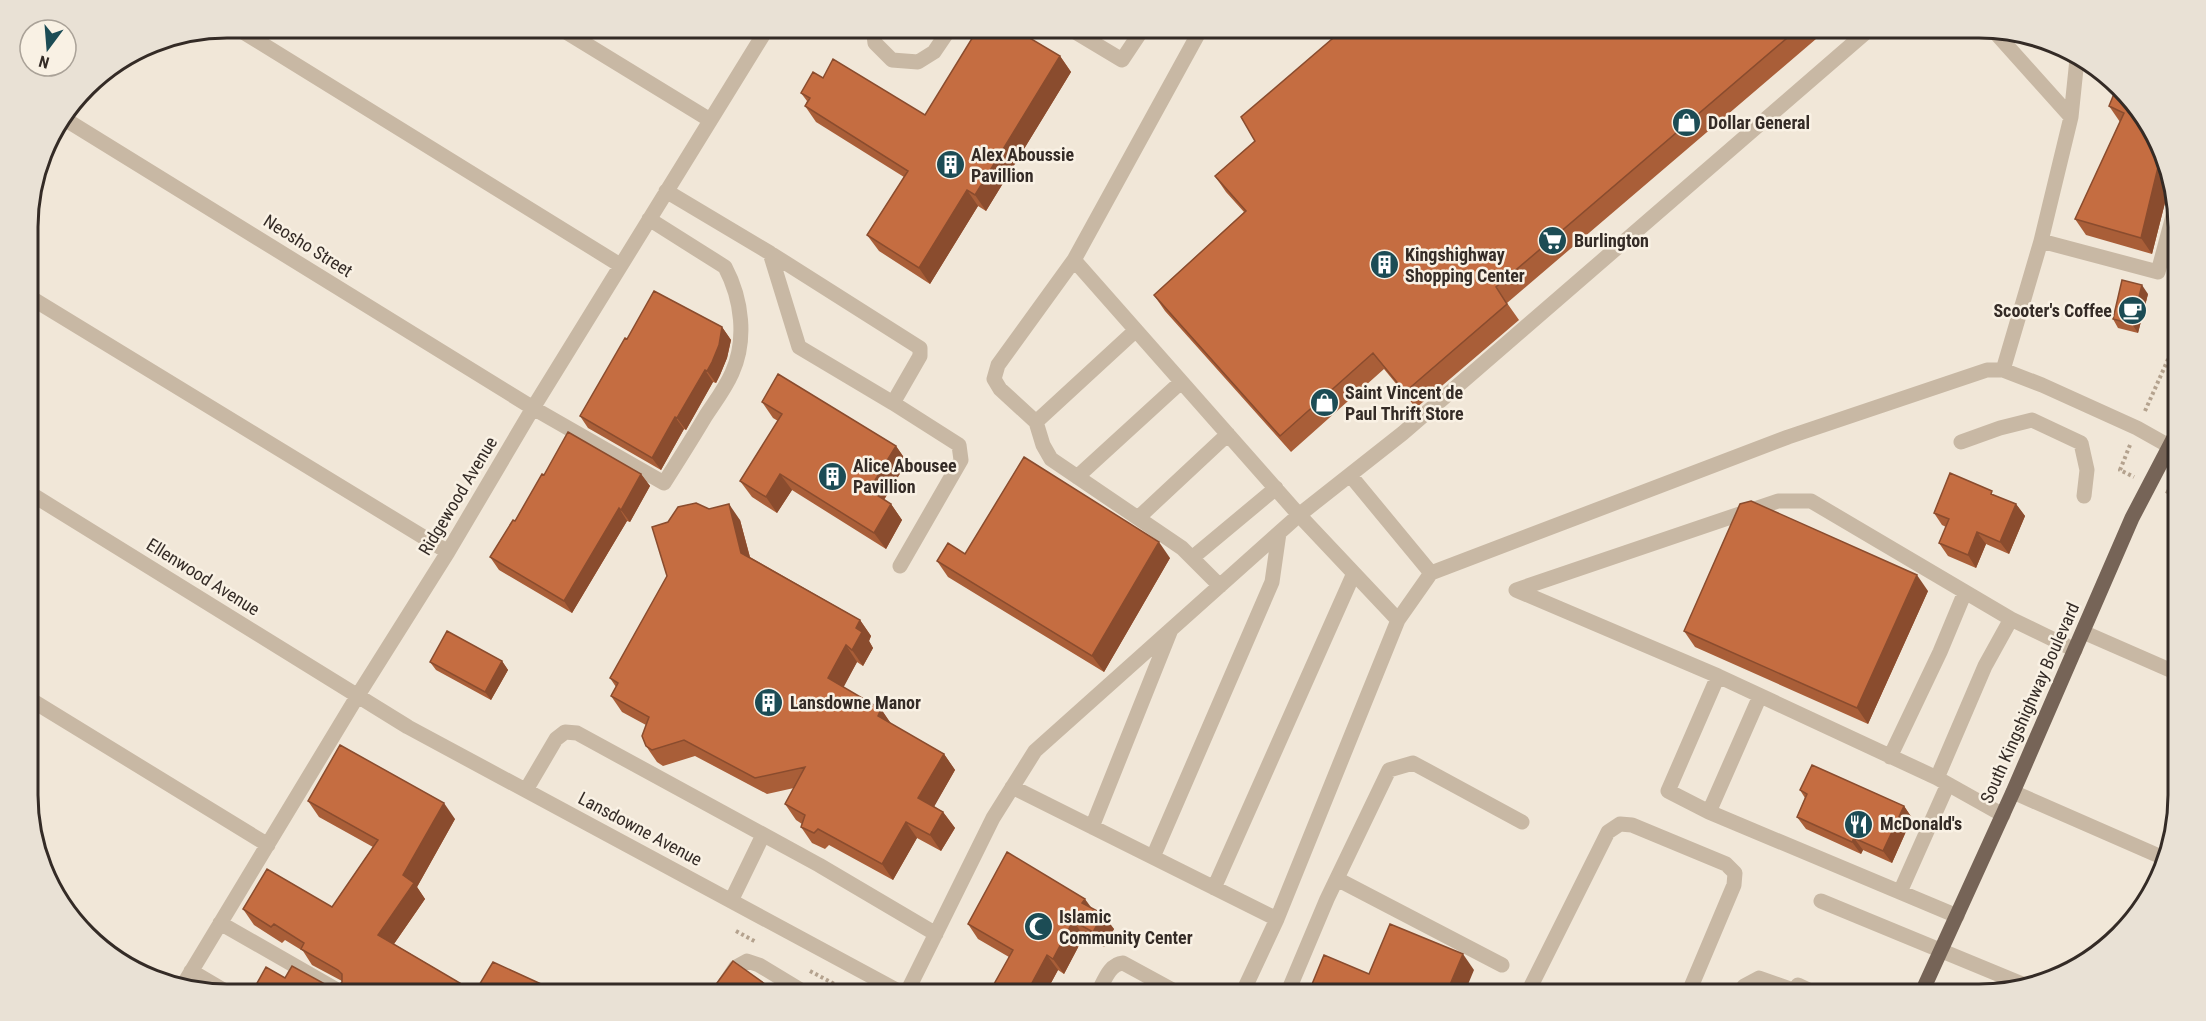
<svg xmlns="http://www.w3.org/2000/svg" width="2206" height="1021" viewBox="0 0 2206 1021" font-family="'Roboto Condensed',sans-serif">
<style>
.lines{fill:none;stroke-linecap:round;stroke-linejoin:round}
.path{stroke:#b4a28e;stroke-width:4;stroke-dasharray:3 3;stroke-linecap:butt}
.minor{stroke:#c8b8a4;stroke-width:15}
.major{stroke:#766457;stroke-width:15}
.wall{fill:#a95e38}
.shaded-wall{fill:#8a4c2e}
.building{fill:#c56d41;stroke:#8a4c2e;stroke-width:1.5}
.labels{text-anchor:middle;stroke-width:5;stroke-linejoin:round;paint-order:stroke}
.poi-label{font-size:18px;font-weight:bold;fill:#342b26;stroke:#f9f1e4;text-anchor:start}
.street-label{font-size:18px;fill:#342b26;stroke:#f9f1e4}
.rim{fill:none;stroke:#342b26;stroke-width:3}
</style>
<rect width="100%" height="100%" fill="#f1e7d8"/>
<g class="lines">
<!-- path -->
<path class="path" d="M2145 411 2178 337
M2130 445 2120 470 2134 477
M2166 491 2178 497
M736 931 756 942
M810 971 853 994"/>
<!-- minor -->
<path class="minor" d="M235 27 620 265
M558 27 710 120
M873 27 875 43 892 60 918 62 934 52 951 27
M1067 27 1122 60 1144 27
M1202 27 1074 260 1299 515 1398 620
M1993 30 2071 117 2041 241
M2071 117 2077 59
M63 118 533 408 664 483C678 461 692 439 705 417 714 403 725 389 732 373 747 340 742 299 725 267L649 219
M666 191 770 253 799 347 893 403 920 356V348L770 253
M1074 260 998 365 994 379 1000 389 1036 422 1043 445 1051 459 1182 548 1220 586
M28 296 448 552
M2003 370 2041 241 2158 272 2177 201
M893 403 959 445 961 460 900 566
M1036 422 1136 330
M1961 442 2000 428 2032 420 2081 443 2087 470 2084 496
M1350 475 1431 573
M1077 477 1181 382
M28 492 408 727 904 994
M1138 518 1228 434
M1192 558 1276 488
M2011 619 2075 650
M2083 632 2179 674
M1760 696 1709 812 1957 916
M28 698 268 845
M1890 757 1940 652 1965 592
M1937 778 1985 666 2011 619 1811 501H1778L1516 590 1718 676 1937 778 2003 815
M1012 787 1277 919
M526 790 556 739 565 732 577 733 819 865 936 934
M2013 792 2166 859
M1709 812 1668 791 1718 676
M1092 827 1170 632
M1153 857 1272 582 1279 533
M1337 879 1502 965
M1214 888 1354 573
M1900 892 1948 784
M731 901 763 835
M1821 901 2022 984
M220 923 344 994
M191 971 230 994
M148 977 151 979
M183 985 358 695 448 552 533 408 768 27
M718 994 736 967 747 961 759 965 807 994
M906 994 993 818 1035 751 1299 515 1403 433 1872 27
M1097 994C1104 982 1109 964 1123 963L1180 994
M1242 994 1277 919 1398 620 1431 573 1788 437 1987 370H2003L2042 385 2137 428 2169 446 2178 455
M1287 994 1327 899 1389 770 1413 763 1522 822
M1527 994 1608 832 1620 824 1632 825 1726 864 1735 873 1734 885 1688 994
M1740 994 1744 986 1759 978 1796 991
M1795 994 1798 985 1817 994"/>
<!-- major -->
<path class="major" d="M1921 994 2013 792 2132 518 2178 430"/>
</g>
<!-- wall -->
<path class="wall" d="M1346 27H1830L1507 303 1519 320 1416 408 1384 369 1291 452 1165 311 1154 295 1244 212 1226 192 1215 176 1255 141Z
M1060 56 1071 72 986 211 978 206 930 284 879 251 867 235 904 177 816 122 805 106 807 101 801 93 823 78 925 115Z
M2113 86 2138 105 2170 183 2152 254 2086 235 2075 219 2120 122 2109 106 2116 89Z
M2148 294 2138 333 2118 328 2113 319Z
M722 327 731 340 727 358 720 375 716 383 713 382 686 430 684 429 661 470 588 428 580 416 627 339Z
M762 402 896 446 907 462 884 500 891 504 902 520 886 549 792 490 777 513 752 497 740 481 778 421 773 418Z
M641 474 650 486 630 522 627 521 572 613 499 570 490 557 515 521 544 475Z
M1996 496 2016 504 2025 516 2009 554 1986 544 1976 568 1948 556 1939 543 1946 527 1942 525 1934 513Z
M709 509 740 520 750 557 860 620 871 636 869 641 873 648 863 666 857 662 843 687 881 709 891 724 944 754 955 770 934 806 943 812 955 828 941 851 917 838 893 880 829 845 825 849 812 843 801 827 802 824 796 820 785 804 794 788 767 794 695 756 663 766 657 762 646 746V725L622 712 611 696 616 687 610 678Z
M965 554 1170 558 1104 672 948 577 937 561Z
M1928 591 1868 724 1695 647 1684 631Z
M502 661 508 670 491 700 436 670 430 662Z
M1800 790 1904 806 1912 818 1892 863 1863 850 1861 854 1806 829 1797 817 1805 798Z
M308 801 455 819 417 887 425 899 394 944 475 992 563 994H251L285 978 332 988 337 987 342 982V981L312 965 303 951 285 940 282 943 254 925 243 909 332 907 373 847 319 817Z
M1091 908 1114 929 1104 947 1084 936 1064 974 1058 970 1045 994H990L1009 957 978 939 968 924Z"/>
<!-- shaded-wall -->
<path class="shaded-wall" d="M1060 56 1071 72 986 211 975 195Z
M2160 159 2170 183 2152 254 2141 238Z
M967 190 978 206 930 284 919 268Z
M2142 285 2148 294 2138 333 2132 324Z
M722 327 731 340 727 358 720 375 716 383 707 371Z
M705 370 713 382 686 430 677 418Z
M675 417 684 429 661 470 652 458Z
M896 446 907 462 880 506 869 490Z
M641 474 650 486 630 522 621 510Z
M780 474 792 490 777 513 766 497Z
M729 504 740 520 753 569 741 553Z
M891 504 902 520 886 549 874 533Z
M2016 504 2025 516 2009 554 2000 542Z
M619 508 627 521 572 613 564 601Z
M1977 532 1986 544 1976 568 1968 555Z
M1159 542 1170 558 1104 672 1092 656Z
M1917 575 1928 591 1868 724 1857 708Z
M860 620 871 636 869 641 873 648 863 666 852 650 856 628Z
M846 645 857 662 840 694 828 678Z
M502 661 508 670 491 700 485 692Z
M881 709 892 725 878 716Z
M944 754 955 770 930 814 918 798Z
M444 803 455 819 417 887 425 899 389 951 378 935 403 875Z
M1904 806 1912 818 1892 863 1883 851Z
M943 812 955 828 941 851 930 835Z
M906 822 917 838 893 880 882 864Z
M1854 838 1863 850 1861 854 1852 842Z
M1085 899 1096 914 1082 903Z
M1103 914 1114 929 1104 947 1093 932Z
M1073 921 1084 936 1064 974 1053 959Z
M1463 954 1474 970 1464 994H1446Z
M1047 955 1058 970 1045 994H1026Z"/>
<!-- building -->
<path class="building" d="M979 27H1011L1060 56 975 195 967 190 919 268 867 235 908 171 805 106 810 98 801 93 813 72 823 78 833 59 925 115Z
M1346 27H1800L1496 287 1507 304 1405 392 1373 353 1280 436 1154 295 1246 211 1215 176 1255 141 1241 117Z
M2116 89 2138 105 2160 159 2141 238 2075 219 2124 113 2109 106Z
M2122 280 2142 285 2132 324 2113 319Z
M654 291 722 327 719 345 712 362 707 371 705 370 677 418 675 417 652 458 580 416 625 338 627 339Z
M778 374 896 446 869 490 891 504 874 533 780 474 766 497 740 481 782 414 762 402Z
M568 432 641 474 621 510 619 508 564 601 490 557 513 520 515 521 542 474 544 475Z
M1024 457 1159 542 1092 656 937 561 948 543 965 554Z
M1950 473 1992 491 1991 494 2016 504 2000 542 1977 532 1968 555 1939 543 1949 519 1934 513Z
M1751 501 1917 575 1857 708 1684 631 1740 504Z
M696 503 709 509 729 504 741 553 860 620 856 628 862 632 852 650 846 645 828 678 881 709 878 716 944 754 918 798 943 812 930 835 906 822 882 864 818 829 814 833 801 827 805 815 785 804 805 767 755 778 684 740 652 750 646 746 642 736 649 717 611 696 618 683 610 678 667 576 652 527 668 522 678 507Z
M447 631 502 661 485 692 430 662Z
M340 745 444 803 403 875 414 883 378 935 475 992 493 962 563 994H251L266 967 285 978 292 966 332 988 337 987 342 982V974L338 970 301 949 304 943 274 924 271 927 243 909 267 869 332 907 378 840 308 801Z
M1812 765 1904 806 1883 851 1854 838 1852 842 1797 817 1807 794 1800 790Z
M1007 852 1085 899 1082 903 1103 914 1093 932 1073 921 1053 959 1047 955 1026 994 989 993 1013 950 968 924Z
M1390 924 1463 954 1446 994H1308L1324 955 1369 974Z
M733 961 779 994H709Z
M793 988 801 994H789Z"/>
<!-- icons -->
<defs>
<symbol id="shop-disc" viewBox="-11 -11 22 22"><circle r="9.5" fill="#1c4c55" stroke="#f9f1e4"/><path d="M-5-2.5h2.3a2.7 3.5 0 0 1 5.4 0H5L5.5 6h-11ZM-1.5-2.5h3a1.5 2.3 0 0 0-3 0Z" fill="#fff"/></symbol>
<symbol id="building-disc" viewBox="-11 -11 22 22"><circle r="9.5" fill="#1c4c55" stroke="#f9f1e4"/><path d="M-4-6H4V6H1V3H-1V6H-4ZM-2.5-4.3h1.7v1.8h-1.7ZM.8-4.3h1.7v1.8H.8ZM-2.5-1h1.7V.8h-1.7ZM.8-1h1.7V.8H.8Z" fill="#fff"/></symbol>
<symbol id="supermarket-disc" viewBox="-11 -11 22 22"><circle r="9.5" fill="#1c4c55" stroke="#f9f1e4"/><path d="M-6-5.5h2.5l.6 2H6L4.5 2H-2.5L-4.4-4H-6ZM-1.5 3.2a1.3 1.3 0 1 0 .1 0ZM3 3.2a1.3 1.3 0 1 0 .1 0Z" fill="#fff"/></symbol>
<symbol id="cafe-disc" viewBox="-11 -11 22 22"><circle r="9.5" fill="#1c4c55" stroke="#f9f1e4"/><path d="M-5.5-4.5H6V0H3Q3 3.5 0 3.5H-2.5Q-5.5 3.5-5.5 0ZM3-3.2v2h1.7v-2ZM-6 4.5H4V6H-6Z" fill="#fff"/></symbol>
<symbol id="restaurant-disc" viewBox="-11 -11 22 22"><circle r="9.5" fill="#1c4c55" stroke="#f9f1e4"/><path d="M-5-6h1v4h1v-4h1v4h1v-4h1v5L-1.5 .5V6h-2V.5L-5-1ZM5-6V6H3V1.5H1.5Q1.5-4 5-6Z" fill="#fff"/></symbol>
<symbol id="mosque-disc" viewBox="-11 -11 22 22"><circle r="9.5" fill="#1c4c55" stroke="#f9f1e4"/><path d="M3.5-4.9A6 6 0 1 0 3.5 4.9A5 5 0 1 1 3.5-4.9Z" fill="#fff"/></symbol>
</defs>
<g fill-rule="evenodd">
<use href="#shop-disc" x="1670" y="106" width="33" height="33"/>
<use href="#building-disc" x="934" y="148" width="33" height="33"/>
<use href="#supermarket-disc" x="1536" y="224" width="33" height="33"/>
<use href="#building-disc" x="1368" y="248" width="33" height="33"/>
<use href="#cafe-disc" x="2116" y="294" width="33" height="33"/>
<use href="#shop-disc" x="1308" y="386" width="33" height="33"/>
<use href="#building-disc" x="816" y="460" width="33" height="33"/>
<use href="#building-disc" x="752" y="686" width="33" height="33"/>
<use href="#restaurant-disc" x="1842" y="808" width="33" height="33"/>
<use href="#mosque-disc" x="1022" y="910" width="33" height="33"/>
</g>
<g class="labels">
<!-- poi labels -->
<g class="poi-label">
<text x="1708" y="129">Dollar General</text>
<text x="971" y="161">Alex Aboussie<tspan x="971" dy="21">Pavillion</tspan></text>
<text x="1574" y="247">Burlington</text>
<text x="1405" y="261">Kingshighway<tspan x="1405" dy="21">Shopping Center</tspan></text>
<text x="2112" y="317" text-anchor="end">Scooter's Coffee</text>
<text x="1345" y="399">Saint Vincent de<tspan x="1345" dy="21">Paul Thrift Store</tspan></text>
<text x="853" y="472">Alice Abousee<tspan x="853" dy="21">Pavillion</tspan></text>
<text x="790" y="709">Lansdowne Manor</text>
<text x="1880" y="830">McDonald's</text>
<text x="1059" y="923">Islamic<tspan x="1059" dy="21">Community Center</tspan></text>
</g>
<!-- street labels -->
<g class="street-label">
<text transform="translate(308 246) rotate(32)" y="6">Neosho Street</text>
<text transform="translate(458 496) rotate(-59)" y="6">Ridgewood Avenue</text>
<text transform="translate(203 577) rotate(32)" y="6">Ellenwood Avenue</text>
<text transform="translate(2030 703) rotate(-66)" y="6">South Kingshighway Boulevard</text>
<text transform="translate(640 829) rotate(28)" y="6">Lansdowne Avenue</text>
</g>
</g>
<!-- crop -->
<path d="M0 0H2206V1021H0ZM227 38H1979A189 189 0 0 1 2168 227V795A189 189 0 0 1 1979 984H227A189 189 0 0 1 38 795V227A189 189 0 0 1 227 38Z" fill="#e9e1d5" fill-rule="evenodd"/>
<path class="rim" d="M227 38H1979A189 189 0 0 1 2168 227V795A189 189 0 0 1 1979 984H227A189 189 0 0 1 38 795V227A189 189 0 0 1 227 38Z"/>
<!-- north arrow -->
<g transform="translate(48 48) rotate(196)"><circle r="28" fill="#f9f1e4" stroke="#aaa298" stroke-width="1.5"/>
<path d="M0-4.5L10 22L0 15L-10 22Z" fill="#1c4c55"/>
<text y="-9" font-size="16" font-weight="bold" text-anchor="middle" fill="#342b26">N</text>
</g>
</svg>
